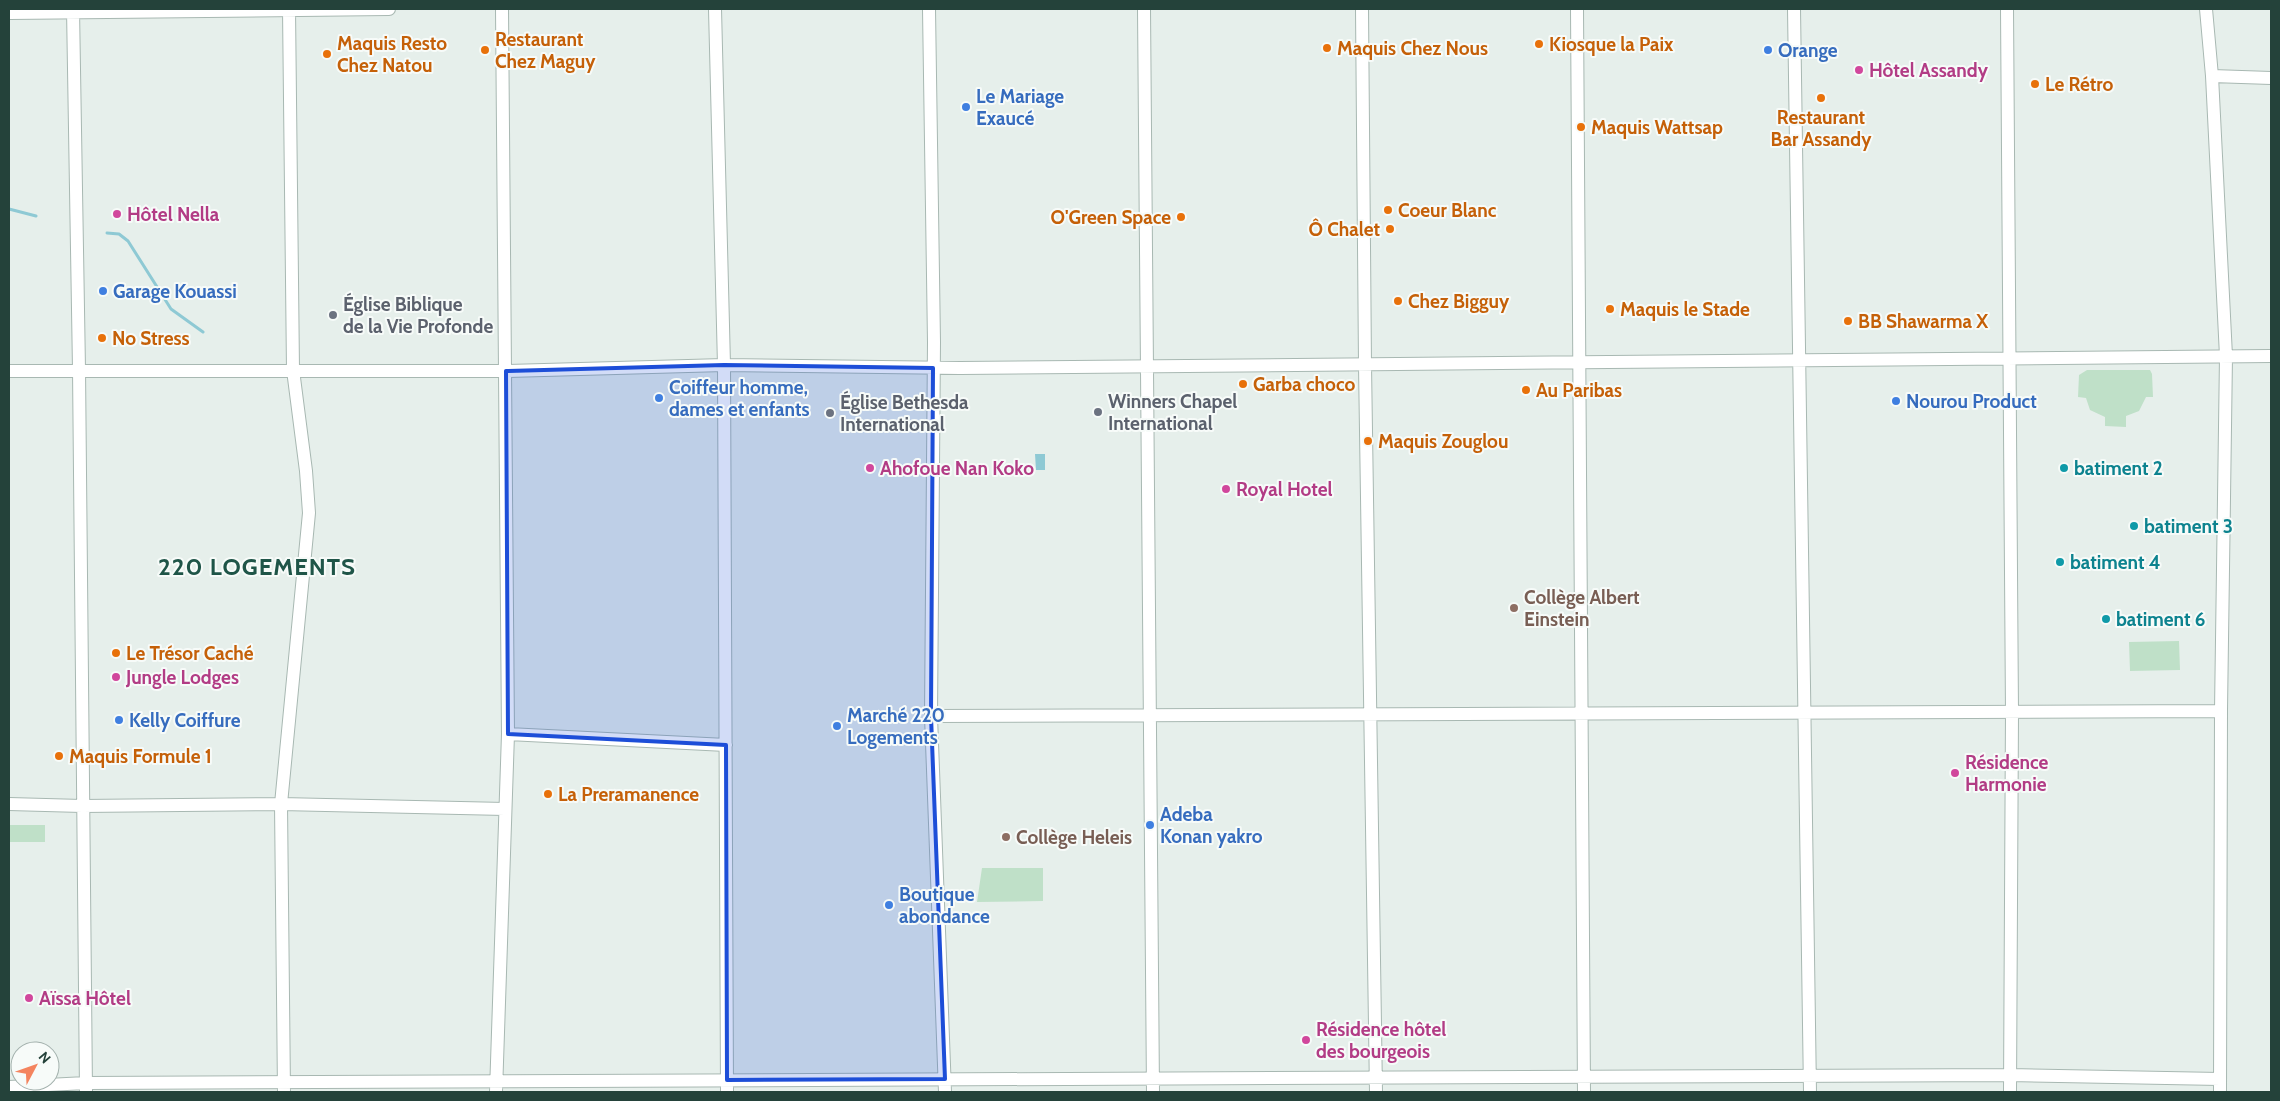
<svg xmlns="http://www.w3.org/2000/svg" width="2280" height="1101" viewBox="0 0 2280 1101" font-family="Cabin,sans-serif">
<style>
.green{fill:#bfe0c8}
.water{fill:#8ec9d4}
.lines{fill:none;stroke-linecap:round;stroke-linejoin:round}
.stream{stroke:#8ec9d4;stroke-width:3}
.minor-casing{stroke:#a8b8b2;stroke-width:14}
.minor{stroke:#fff;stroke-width:12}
.marked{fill:#1d4ed8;fill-opacity:0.2;stroke:#1d4ed8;stroke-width:4;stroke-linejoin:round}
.food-dot{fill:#e8710a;stroke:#f7fbf9;stroke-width:2}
.shop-dot{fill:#3f7fe0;stroke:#f7fbf9;stroke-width:2}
.hotel-dot{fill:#d1479c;stroke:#f7fbf9;stroke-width:2}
.worship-dot{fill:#6b7280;stroke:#f7fbf9;stroke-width:2}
.culture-dot{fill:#0f9aa8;stroke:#f7fbf9;stroke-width:2}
.education-dot{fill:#8d6e63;stroke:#f7fbf9;stroke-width:2}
.labels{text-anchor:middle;stroke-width:4;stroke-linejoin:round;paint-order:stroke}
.food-label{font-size:19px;font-weight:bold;fill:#c56008;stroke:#f7fbf9;text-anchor:start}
.shop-label{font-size:19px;font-weight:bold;fill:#366cbe;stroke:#f7fbf9;text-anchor:start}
.hotel-label{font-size:19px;font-weight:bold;fill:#b23c85;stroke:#f7fbf9;text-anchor:start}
.worship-label{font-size:19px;font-weight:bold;fill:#5b616d;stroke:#f7fbf9;text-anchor:start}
.culture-label{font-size:19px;font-weight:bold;fill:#0d838f;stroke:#f7fbf9;text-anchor:start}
.education-label{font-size:19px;font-weight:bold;fill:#785e54;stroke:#f7fbf9;text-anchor:start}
.district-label{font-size:24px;font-weight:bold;letter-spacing:1px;fill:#1f5548;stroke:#f7fbf9}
</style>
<rect width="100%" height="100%" fill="#e6efeb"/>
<!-- green -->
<path class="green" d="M2087 370H2150L2152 374 2153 397H2146L2139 411 2126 416V427L2105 426V417L2090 410 2086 398 2078 397 2079 375Z
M2179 641 2180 670 2130 671 2129 642Z
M9 825H45V842H9Z
M982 868H1043V901L977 902Z"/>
<!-- water -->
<path class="water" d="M1035 454H1045V470H1036Z"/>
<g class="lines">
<!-- stream -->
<path class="stream" d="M9 209 36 216
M107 233 119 234 128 241 171 309 203 332"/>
<defs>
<path id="minor" d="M73 9 79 369 86 1092
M715 9 724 365 727 1092
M929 9 934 342 931 716 945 1092
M1144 9 1153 1092
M1362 9 1365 365 1376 1092
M1577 9 1584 1092
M1794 9 1810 1092
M2007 9 2012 713 2010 1092
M2206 9 2212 76 2226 356 2221 711 2220 1092
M9 13 389 9
M2212 76 2271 78
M9 371H506L724 365 960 368 2271 356
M931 716 2221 711
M508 734 726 745
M9 804 82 806 281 804 505 809
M9 1087 86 1083 2010 1075 2220 1079
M284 1092 281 804 309 513 306 471 293 370 289 9
M496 1092 508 734 502 9"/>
</defs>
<!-- minor casing -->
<use href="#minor" class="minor-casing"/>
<!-- minor -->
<use href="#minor" class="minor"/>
</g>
<!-- marked area -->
<path class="marked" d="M724 365 933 368 931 716 945 1079 727 1080 726 745 508 734 506 371Z"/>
<!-- markers -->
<g class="food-dot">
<circle cx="1539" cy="44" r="5"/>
<circle cx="1327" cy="48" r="5"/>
<circle cx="485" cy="50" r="5"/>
<circle cx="327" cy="54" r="5"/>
<circle cx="2035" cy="84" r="5"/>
<circle cx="1821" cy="98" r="5"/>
<circle cx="1581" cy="127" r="5"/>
<circle cx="1388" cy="210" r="5"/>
<circle cx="1181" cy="217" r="5"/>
<circle cx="1390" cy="229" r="5"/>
<circle cx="1398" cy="301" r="5"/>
<circle cx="1610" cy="309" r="5"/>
<circle cx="1848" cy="321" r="5"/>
<circle cx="102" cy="338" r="5"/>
<circle cx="1243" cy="384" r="5"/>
<circle cx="1526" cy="390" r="5"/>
<circle cx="1368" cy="441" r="5"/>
<circle cx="116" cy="653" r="5"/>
<circle cx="59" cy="756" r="5"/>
<circle cx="548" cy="794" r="5"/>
</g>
<g class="shop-dot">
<circle cx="1768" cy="50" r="5"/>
<circle cx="966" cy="107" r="5"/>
<circle cx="103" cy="291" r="5"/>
<circle cx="659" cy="398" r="5"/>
<circle cx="1896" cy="401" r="5"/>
<circle cx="119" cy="720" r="5"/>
<circle cx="837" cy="726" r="5"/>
<circle cx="1150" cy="825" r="5"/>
<circle cx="889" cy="905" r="5"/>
</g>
<g class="hotel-dot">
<circle cx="1859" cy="70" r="5"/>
<circle cx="117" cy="214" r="5"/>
<circle cx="870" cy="468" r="5"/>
<circle cx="1226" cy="489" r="5"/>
<circle cx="116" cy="677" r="5"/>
<circle cx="1955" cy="773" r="5"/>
<circle cx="29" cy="998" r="5"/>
<circle cx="1306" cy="1040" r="5"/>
</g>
<g class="worship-dot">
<circle cx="333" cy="315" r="5"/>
<circle cx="1098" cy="412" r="5"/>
<circle cx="830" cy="413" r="5"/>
</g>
<g class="culture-dot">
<circle cx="2064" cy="468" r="5"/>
<circle cx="2134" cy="526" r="5"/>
<circle cx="2060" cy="562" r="5"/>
<circle cx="2106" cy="619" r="5"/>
</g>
<g class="education-dot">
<circle cx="1514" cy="608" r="5"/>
<circle cx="1006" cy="837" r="5"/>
</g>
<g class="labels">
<!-- food labels -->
<g class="food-label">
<text x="495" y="46">Restaurant<tspan x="495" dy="22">Chez Maguy</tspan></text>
<text x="337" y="50">Maquis Resto<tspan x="337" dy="22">Chez Natou</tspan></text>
<text x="1549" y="51">Kiosque la Paix</text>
<text x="1337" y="55">Maquis Chez Nous</text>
<text x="2045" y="91">Le Rétro</text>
<text x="1821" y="124" text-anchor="middle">Restaurant<tspan x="1821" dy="22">Bar Assandy</tspan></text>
<text x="1591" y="134">Maquis Wattsap</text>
<text x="1398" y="217">Coeur Blanc</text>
<text x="1171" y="224" text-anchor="end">O'Green Space</text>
<text x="1380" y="236" text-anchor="end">Ô Chalet</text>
<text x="1408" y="308">Chez Bigguy</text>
<text x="1620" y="316">Maquis le Stade</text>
<text x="1858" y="328">BB Shawarma X</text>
<text x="112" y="345">No Stress</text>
<text x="1253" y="391">Garba choco</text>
<text x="1536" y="397">Au Paribas</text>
<text x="1378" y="448">Maquis Zouglou</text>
<text x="126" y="660">Le Trésor Caché</text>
<text x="69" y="763">Maquis Formule 1</text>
<text x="558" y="801">La Preramanence</text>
</g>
<!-- shop labels -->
<g class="shop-label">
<text x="1778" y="57">Orange</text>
<text x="976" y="103">Le Mariage<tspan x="976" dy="22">Exaucé</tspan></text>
<text x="113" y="298">Garage Kouassi</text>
<text x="669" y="394">Coiffeur homme,<tspan x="669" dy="22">dames et enfants</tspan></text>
<text x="1906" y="408">Nourou Product</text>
<text x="847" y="722">Marché 220<tspan x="847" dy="22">Logements</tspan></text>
<text x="129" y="727">Kelly Coiffure</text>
<text x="1160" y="821">Adeba<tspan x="1160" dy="22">Konan yakro</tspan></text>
<text x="899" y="901">Boutique<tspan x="899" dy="22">abondance</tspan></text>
</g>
<!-- hotel labels -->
<g class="hotel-label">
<text x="1869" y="77">Hôtel Assandy</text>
<text x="127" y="221">Hôtel Nella</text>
<text x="880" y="475">Ahofoue Nan Koko</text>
<text x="1236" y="496">Royal Hotel</text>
<text x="126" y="684">Jungle Lodges</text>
<text x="1965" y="769">Résidence<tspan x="1965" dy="22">Harmonie</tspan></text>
<text x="39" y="1005">Aïssa Hôtel</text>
<text x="1316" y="1036">Résidence hôtel<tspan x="1316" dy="22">des bourgeois</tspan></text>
</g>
<!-- worship labels -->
<g class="worship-label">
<text x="343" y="311">Église Biblique<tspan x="343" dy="22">de la Vie Profonde</tspan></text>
<text x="1108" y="408">Winners Chapel<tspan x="1108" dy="22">International</tspan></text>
<text x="840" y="409">Église Bethesda<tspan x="840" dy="22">International</tspan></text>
</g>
<!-- culture labels -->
<g class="culture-label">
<text x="2074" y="475">batiment 2</text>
<text x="2144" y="533">batiment 3</text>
<text x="2070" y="569">batiment 4</text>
<text x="2116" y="626">batiment 6</text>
</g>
<!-- education labels -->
<g class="education-label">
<text x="1524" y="604">Collège Albert<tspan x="1524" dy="22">Einstein</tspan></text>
<text x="1016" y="844">Collège Heleis</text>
</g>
<!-- district labels -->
<g class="district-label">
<text x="257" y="575">220 LOGEMENTS</text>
</g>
</g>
<!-- border -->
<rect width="2280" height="1101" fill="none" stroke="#24423a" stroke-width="20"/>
<!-- north arrow -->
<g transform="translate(35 1066) rotate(49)"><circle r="24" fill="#f7fbf9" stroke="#a3b1ad"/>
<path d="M0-4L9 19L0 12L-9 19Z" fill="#f4845f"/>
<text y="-8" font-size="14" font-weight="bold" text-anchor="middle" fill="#24423a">N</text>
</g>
</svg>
